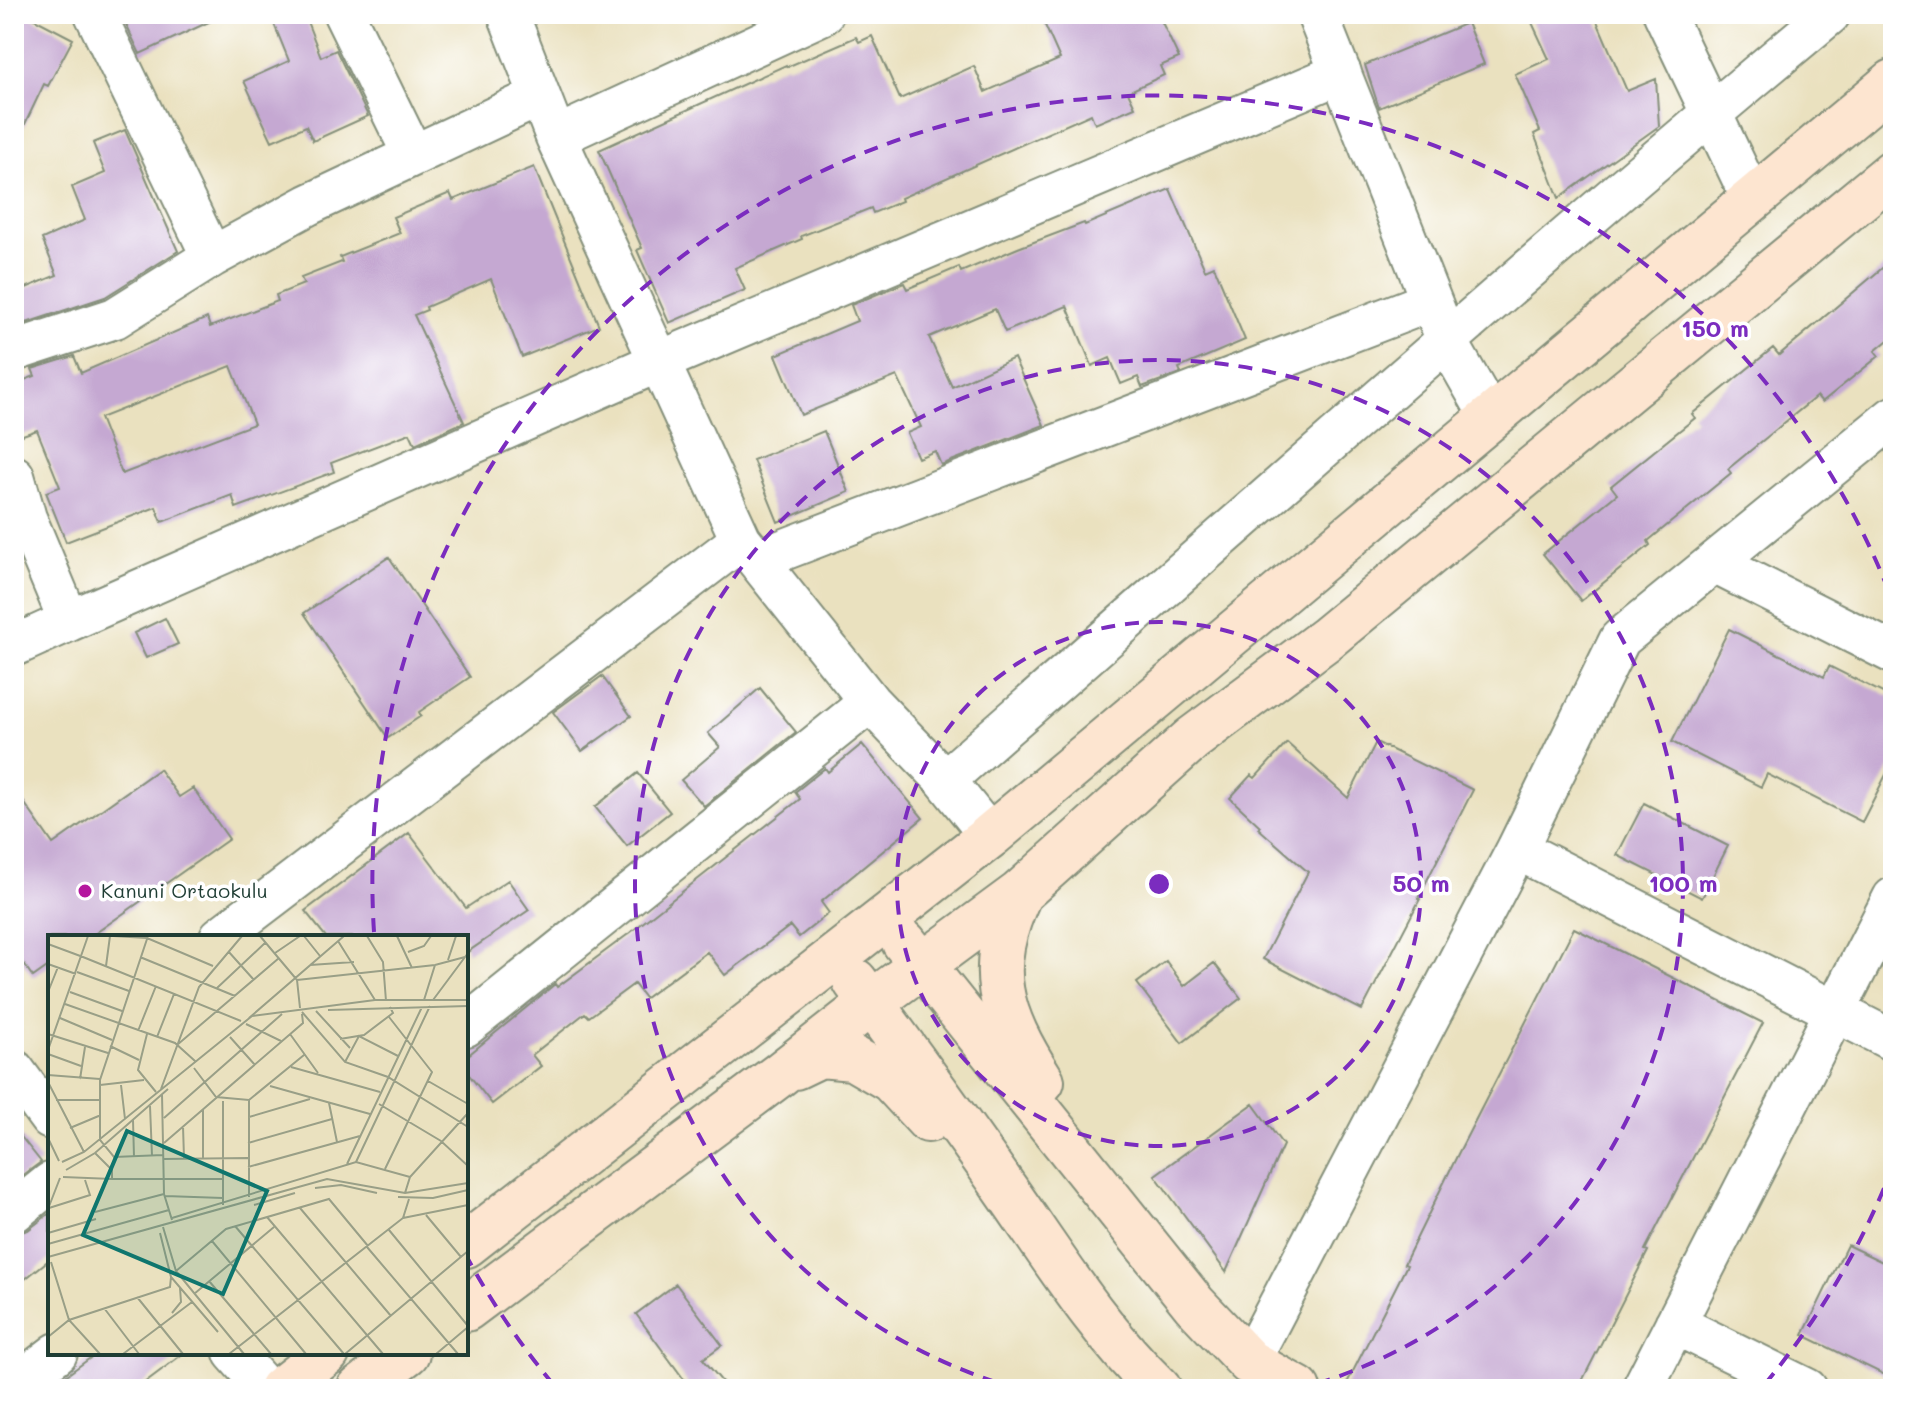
<svg xmlns="http://www.w3.org/2000/svg" width="1907" height="1403" viewBox="0 0 1907 1403" font-family="Mali,sans-serif">
<style>
.building{fill:#c5a8d2;fill-rule:evenodd}
.lines{fill:none;stroke-linecap:round;stroke-linejoin:round}
.street-casing{stroke:#848f7a;stroke-width:44}
.secondary-casing{stroke:#848f7a;stroke-width:48}
.street{stroke:#fff;stroke-width:40}
.secondary{stroke:#fde5d0;stroke-width:44}
.ring{fill:none;stroke:#7b2cbf;stroke-width:4;stroke-dasharray:14 10}
.poi-dot{fill:#b5179e;stroke:#fff;stroke-width:3}
.labels{text-anchor:middle;stroke-width:7;stroke-linejoin:round;paint-order:stroke}
.poi-label{font-size:20px;fill:#1f3d34;stroke:#fff;text-anchor:start}
.inset-road{fill:none;stroke:#999f87;stroke-width:2}
.view{fill:#0f766e;fill-opacity:0.15;stroke:#0f766e;stroke-width:4}
.inset-edge{fill:none;stroke:#1f3d34;stroke-width:4}
.centre{fill:#7b2cbf;stroke:#fff;stroke-width:4}
.ring-label{font-size:24px;text-anchor:middle;font-weight:bold;fill:#7b2cbf;stroke:#fff;stroke-width:7;stroke-linejoin:round;paint-order:stroke}
</style>
<rect width="100%" height="100%" fill="#fff"/>
<filter id="ink" filterUnits="userSpaceOnUse"><feTurbulence type="fractalNoise" baseFrequency=".0125" numOctaves="2"/><feDisplacementMap in="SourceGraphic" scale="16" xChannelSelector="R" yChannelSelector="G"/><feConvolveMatrix kernelMatrix="1 2 1 2 8 2 1 2 1" color-interpolation-filters="sRGB"/></filter>
<filter id="wash" filterUnits="userSpaceOnUse"><feTurbulence type="fractalNoise" baseFrequency=".006" numOctaves="4" result="noise"/><feDisplacementMap in="SourceGraphic" scale="32" xChannelSelector="R" yChannelSelector="G"/><feGaussianBlur stdDeviation="1.8" result="paint"/><feColorMatrix in="noise" values="0 0 0 0 0 0 0 0 0 0 0 0 0 0 0 0 0 1.4 0 .05"/><feComposite in="paint" operator="in"/></filter>
<g filter="url(#wash)">
<rect width="100%" height="100%" fill="#eae1bf"/>
<g id="blocks">
<!-- building -->
<path class="building" d="M14 14H25L73 39 48 86 44 84 14 147Z
M121 14H226L140 54Z
M270 14H304L321 57 336 50 368 116 313 141 306 126 272 141 244 81 289 61Z
M1040 14H1158L1179 58 1160 66 1164 75 1128 92 1135 107 1095 124 1091 114 901 198 902 201 873 213 871 208 801 236 802 239 735 268 745 290 669 323 637 250 642 248 599 150 786 65 787 67 856 37 859 42 872 36 900 99 974 66 985 92 1060 59Z
M1528 14H1594L1627 91 1656 79 1659 126 1559 198 1534 134 1540 131 1515 74 1549 59Z
M1467 23 1484 64 1379 108 1365 65Z
M125 130 178 251 105 297 14 327V293L57 275 42 239 85 220 72 187 105 173 93 143Z
M534 167 599 326 522 357 491 279 426 307 427 310 414 315 464 422 415 444 410 433 331 463 334 472 236 508 232 495 162 522 156 507 66 542 46 492 60 487 37 430 14 438V384L35 376 32 369 74 356 81 373 207 318 210 327 278 301 276 295 304 284 301 278 342 262 340 257 400 233 393 217 450 193 453 200ZM231 366 254 424 122 474 100 418Z
M1170 189 1205 270 1214 266 1245 340 1179 368 1181 373 1142 387 1138 377 1121 384 1110 358 1092 366 1067 306 1005 332 995 309 929 337 952 387 1014 358 1044 425 941 465 935 451 918 458 907 433 921 427 897 376 801 415 776 355 857 321 851 305 904 283 907 289 959 267 961 272 1018 248 1084 223 1085 225Z
M1893 259V336L1875 351 1879 356 1822 402 1817 396 1728 469 1731 473 1648 541 1650 545 1581 601 1543 554 1617 494 1611 486 1695 418 1692 414 1773 348 1779 355Z
M824 431 849 492 778 522 753 460Z
M389 557 470 677 419 712 421 716 388 738 304 613Z
M165 618 178 644 146 658 134 633Z
M1729 629 1824 677 1829 666 1893 698V761L1862 822 1767 774 1761 787 1672 742Z
M602 676 631 716 582 751 553 712Z
M760 688 796 732 704 806 681 780 720 747 708 733Z
M1376 742 1473 790 1418 898 1420 899 1362 1010 1263 959 1308 872 1258 828 1260 826 1230 798 1251 775 1255 778 1287 743 1348 798Z
M862 744 923 818 821 902 829 913 799 937 790 926 725 975 707 952 645 998 634 984 589 1017 585 1013 532 1055 541 1066 492 1104 466 1071V1057L555 984 557 987 631 932 800 799 795 792 825 768 828 772Z
M159 769 179 797 193 788 229 839 90 937H50V965L33 977 14 950V788L53 844Z
M638 773 670 812 627 846 595 807Z
M1644 803 1728 846 1702 898 1617 855Z
M409 833 466 908 508 880 529 910 466 953V937H326L305 911Z
M1574 928 1763 1023 1645 1250 1648 1251 1578 1389H1344L1407 1265 1404 1264 1459 1152Z
M1166 961 1184 986 1214 963 1241 998 1182 1043 1137 983Z
M1253 1104 1283 1145 1226 1272 1155 1175Z
M14 1128 41 1162 14 1182Z
M50 1213V1259L25 1279 14 1262V1234L28 1230Z
M1847 1245 1893 1267V1379L1803 1335Z
M676 1284 722 1345 703 1359 728 1389H691L636 1314Z
M97 1353H184L136 1389H48Z"/>
</g>
</g>
<g filter="url(#ink)">
<use href="#blocks" fill-opacity="0" stroke="#848f7a" stroke-width="2"/>
<g class="lines">
<defs>
<path id="street" d="M95 14 212 257
M344 14 413 155
M508 14 556 137 741 540 870 702 945 780 990 836
M1317 14 1447 341 1491 418
M1664 14 1752 199
M556 137 823 14
M14 351 115 318 212 257 308 205 540 96
M14 476 26 518
M14 513 26 518 69 621 14 646
M757 560 1431 301
M1714 563 1893 653
M69 621 658 362 1341 73
M945 780C1239 523 1530 263 1830 14
M1517 849 1893 1041
M220 937 741 540
M466 1026 870 702
M14 1070 50 1119
M14 1212 50 1183
M1675 1324 1807 1389
M234 1353 266 1389
M1249 1362 1517 849 1620 639 1893 417
M14 1386 57 1353
M1642 1389 1893 898"/>
<path id="secondary" d="M1020 893C984 971 999 1012 1042 1081
M904 942 1194 1304 1249 1362 1298 1389
M855 981C906 1050 957 1119 1006 1190 1053 1257 1099 1331 1159 1389
M795 1067 820 1055 853 1058 891 1080 928 1120
M466 1245 990 836 1893 82
M466 1309 779 1075 871 1003 1020 893 1192 739 1326 639 1893 172
M281 1389 327 1353
M359 1389 407 1353"/>
</defs>
<!-- street casing -->
<use href="#street" class="street-casing"/>
<!-- secondary casing -->
<use href="#secondary" class="secondary-casing"/>
<!-- street -->
<use href="#street" class="street"/>
<!-- secondary -->
<use href="#secondary" class="secondary"/>
</g>
</g>
<!-- distance rings -->
<g class="ring">
<circle cx="1159" cy="884" r="262"/>
<path d="M1019 1389A524 524 0 1 1 1299 1389"/>
<path d="M1893 1166A786 786 0 0 1 1765 1384M553 1384A786 786 0 0 1 468 1259M374 932A786 786 0 0 1 1893 602"/>
</g>
<!-- markers -->
<circle class="poi-dot" cx="85" cy="891" r="8"/>
<g class="labels">
<!-- poi labels -->
<g class="poi-label">
<text x="101" y="898">Kanuni Ortaokulu</text>
</g>
</g>
<!-- overview -->
<g transform="translate(48 935)">
<rect width="420" height="420" fill="#eae1bf"/>
<path class="inset-road" d="M65 1 99 3 165 31M100 1 52 145V205L66 222 115 220M212 1 249 45 252 73M256 1 272 21M319 1 335 27 338 66M349 1 364 33M290 6 327 65M0 9 35 22M180 16 206 45M360 17 376 11 383 1M227 18 252 1M35 22 193 86M92 22 187 61M400 25 408 1M0 29 28 39M262 30 306 27M58 31 62 1M29 37 81 56M249 45 387 30 417 22M169 53 218 7M0 57 10 32M22 57 74 76M376 65 387 30M385 65 420 18M17 69 127 108 147 126M280 75 420 71M268 76 302 113M254 77 297 127 340 142 420 192M12 83 64 105M201 83 296 1M198 89 233 106M90 96 108 51M0 99 60 118M99 99 90 135 108 157M242 99 270 138M109 102 126 59M182 102 207 130M292 104 316 100 345 78 342 72M129 110 231 23M62 111 91 125M0 115 40 1M0 119 33 131M297 127 311 101 350 121M243 132 332 157M146 133 168 162 201 165 256 120M0 140 52 144M32 144 37 112M380 146 420 169M0 147 36 217M52 150 96 145M73 150 77 184M222 151 322 179M113 154 151 52 194 1M114 159 116 259 124 285M8 165H53M201 165V262M175 166V270M281 168 289 207M331 169 393 206 420 231M102 171 104 221M201 182 262 164M116 183 234 79M85 185 86 222M135 191 136 223M22 193 53 180M0 203 11 226M116 208 255 88 254 79M200 208 284 184M155 223V174M115 224 200 223M14 227 36 217 204 81 327 65H420M308 227 382 71M299 229 374 72M200 232 312 201M337 234 384 137 341 82M18 235 47 218 120 154M15 242 64 244V235L47 218M64 244H175M267 253 293 250 329 258M357 258 362 242 420 178M117 261 175 263M350 262 385 263 420 255M206 270 247 258M1 273 42 260 37 245M252 273 343 381M0 274 12 243M47 277 116 259M378 280 413 322M219 282 335 419M124 283 308 227 362 242M355 283 420 270M187 291 296 419M115 292 128 336 196 419M341 295 420 391M0 298 48 284M112 298 123 342 170 397M164 306 258 419M0 309 121 275M319 312 410 419M0 322 279 244 357 258 420 248M3 327 21 385 52 419M128 336 178 294 281 264 320 311M161 346 223 419M146 359 226 292M89 362 135 419M56 373 91 419M124 378 133 367 132 353M0 402 21 385 122 352 123 342M75 419 144 367M181 419 355 283 361 264M297 419 420 316M388 419 420 392"/>
<path class="view" d="M79 196 219 256 175 359 35 300Z"/>
<rect width="420" height="420" class="inset-edge"/>
</g>
<circle cx="1159" cy="884" r="12" class="centre"/>
<g class="ring-label">
<text x="1715" y="337">150 m</text>
<text x="1421" y="892">50 m</text>
<text x="1683" y="892">100 m</text>
</g>
<!-- margin -->
<rect width="1907" height="1403" fill="none" stroke="#fff" stroke-width="48"/>
</svg>
